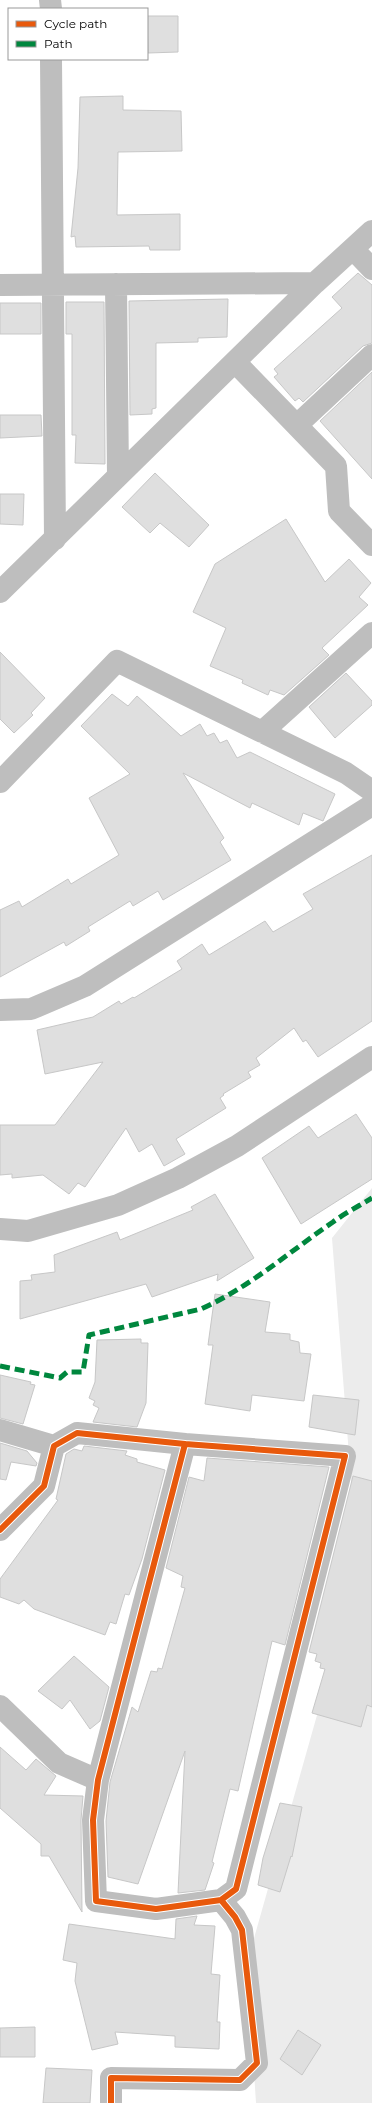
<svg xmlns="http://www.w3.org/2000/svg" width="372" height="2103" viewBox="0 0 372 2103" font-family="Montserrat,sans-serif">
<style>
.green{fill:#ececec}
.building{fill:#dfdfdf;stroke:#c7c7c7}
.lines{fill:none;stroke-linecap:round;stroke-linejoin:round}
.street{stroke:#bebebe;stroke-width:22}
.quiet{stroke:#00873e;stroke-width:5;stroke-dasharray:10 5;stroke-linecap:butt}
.cycleway-casing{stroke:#fff;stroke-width:8}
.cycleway{stroke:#e8590c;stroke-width:6}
</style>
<rect width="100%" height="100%" fill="#fff"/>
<!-- green -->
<path class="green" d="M372 1188V2103H256L247 1963 358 1570 332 1238Z"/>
<!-- building -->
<path class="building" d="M147 16H178V52L148 53Z
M123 96V110L181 111 182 151 118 152 117 215 180 214V250H150L149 246 76 247 75 236 71 237 78 168 80 97Z
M358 273 372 285V343L363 346 303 402 299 398 295 401 274 377 278 374 274 369 342 308 332 297Z
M228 299 227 337 198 338V342L156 343V408L152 409V414L130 415 129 301Z
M66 302H104L105 464 75 463 76 435H72V334H66Z
M0 303H41V334H0Z
M372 372V479L320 421Z
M0 415H41L42 436 0 438Z
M155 473 209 525 189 547 160 523 150 533 122 507Z
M0 494H24L23 525 0 524Z
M286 519 325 582 349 559 371 583 359 597 368 605 322 648 329 655 284 695 270 690 268 695 242 683 243 680 210 666 226 628 193 612 215 564Z
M0 652 45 698 31 713 33 715 14 733 0 719Z
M346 673 372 701V705L335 738 309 707Z
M112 694 128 706 137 696 181 736 200 724 207 736 214 733 220 743 227 740 237 758 250 752 335 794 323 821 303 813 299 825 252 803 250 808 183 773 224 838 220 842 231 860 163 900 158 891 133 906 130 901 88 927 90 931 66 946 64 942 0 977V910L19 901 22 907 68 879 71 884 119 855 89 798 130 774 81 726Z
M372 855V1021L318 1057 306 1040 303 1042 294 1028 256 1058 260 1065 248 1072 251 1077 223 1094 224 1095 220 1098 226 1108 176 1139 185 1154 164 1166 152 1144 139 1152 126 1128 85 1187 78 1183 69 1194 43 1175 12 1178V1174L0 1175V1125H55L103 1062 45 1074 37 1030 93 1017 119 1001 121 1004 133 997 134 998 182 969 177 961 202 944 209 955 265 921 273 932 313 909 303 894Z
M356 1114 372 1138V1179L301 1224 262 1158 309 1126 318 1138Z
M215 1194 254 1258 217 1281 218 1274 152 1297 146 1284 20 1319V1281L32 1280 31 1275 55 1272 54 1255 117 1232 120 1240 193 1210 191 1207Z
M215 1294 270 1302 265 1332 290 1334V1340L299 1342 300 1353 311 1354 304 1401 252 1395 250 1411 205 1404 213 1345H208Z
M141 1339V1343H148L146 1403 137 1427 93 1422 99 1408 93 1405 95 1401 89 1398 95 1382 97 1340Z
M0 1375 31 1382 30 1384 35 1385 23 1424 0 1418Z
M313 1395 359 1400 355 1435 309 1427Z
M0 1443 27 1451 37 1463 36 1466 11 1462 6 1480 0 1479Z
M84 1446 127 1451 125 1455 137 1459V1462L165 1470 142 1559 129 1595 125 1594 116 1624 110 1622 105 1635 34 1609 24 1600 19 1604 0 1597V1579L58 1500 56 1499 66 1454 74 1449 82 1451Z
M207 1458 329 1467 285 1645 272 1641 238 1791 230 1789 212 1862 214 1863 205 1890 178 1893 185 1751 138 1884 108 1877 106 1821 110 1782 132 1707 138 1712 151 1671 157 1672 158 1668 162 1669 185 1588 181 1587 183 1576 166 1568 189 1477 204 1481Z
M353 1476 372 1481V1707L367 1705 361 1727 312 1713 325 1669 320 1668 321 1663 315 1661 317 1654 309 1652Z
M74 1656 109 1687 100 1721 90 1729 70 1700 62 1709 38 1691Z
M0 1747 26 1770 36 1759 56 1776 44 1795 83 1796 81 1820 82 1912 49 1856H41V1844L0 1808Z
M280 1803 302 1807 292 1857 291 1856 280 1892 258 1885 263 1858Z
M197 1916 194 1925 215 1926 211 1974 220 1975 217 2022H220L219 2049 175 2047V2036L115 2032 118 2044 92 2050 75 1981 77 1963 63 1960 69 1924 175 1939 176 1919Z
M35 2027V2057H0V2028Z
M298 2030 321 2045 302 2075 280 2059Z
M46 2068 92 2070 90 2103H43Z"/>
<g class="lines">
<!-- street -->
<path class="street" d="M50 0 51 9
M51 59 55 539
M353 249 372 269
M116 284 118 476
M0 285 315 283
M235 362 336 466 339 511 372 545
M297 425 372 355
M0 592 315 283 372 231
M262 732 372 633
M0 782 117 661 346 773 372 791
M0 1010 31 1009 85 986 372 805
M0 1229 28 1231 118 1205 178 1178 237 1146 372 1057
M0 1430 54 1446
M185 1444 345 1456 236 1889 221 1900
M0 1530 44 1486 54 1446 77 1433 185 1444 98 1780 93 1820 96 1901 156 1909 221 1900 235 1917 242 1930 257 2063 240 2080 111 2078V2103
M0 1706 59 1763 98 1780"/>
<!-- quiet -->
<path class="quiet" d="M0 1366 60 1378 67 1372H83L89 1335 201 1309C250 1287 289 1252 333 1222 345 1213 359 1206 372 1198"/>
<defs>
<path id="cycleway" d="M185 1444 345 1456 236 1889 221 1900
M0 1530 44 1486 54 1446 77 1433 185 1444 98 1780 93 1820 96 1901 156 1909 221 1900 235 1917 242 1930 257 2063 240 2080 111 2078V2103"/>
</defs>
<!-- cycleway casing -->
<use href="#cycleway" class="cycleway-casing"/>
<!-- cycleway -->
<use href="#cycleway" class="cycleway"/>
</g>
<!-- legend -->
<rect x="8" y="8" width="140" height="52" fill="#ffffff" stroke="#999999"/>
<rect x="16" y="21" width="20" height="6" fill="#e8590c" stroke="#999999"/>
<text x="44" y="28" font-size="12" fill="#000000">Cycle path</text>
<rect x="16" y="41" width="20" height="6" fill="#00873e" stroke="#999999"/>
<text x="44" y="48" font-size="12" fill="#000000">Path</text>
</svg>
